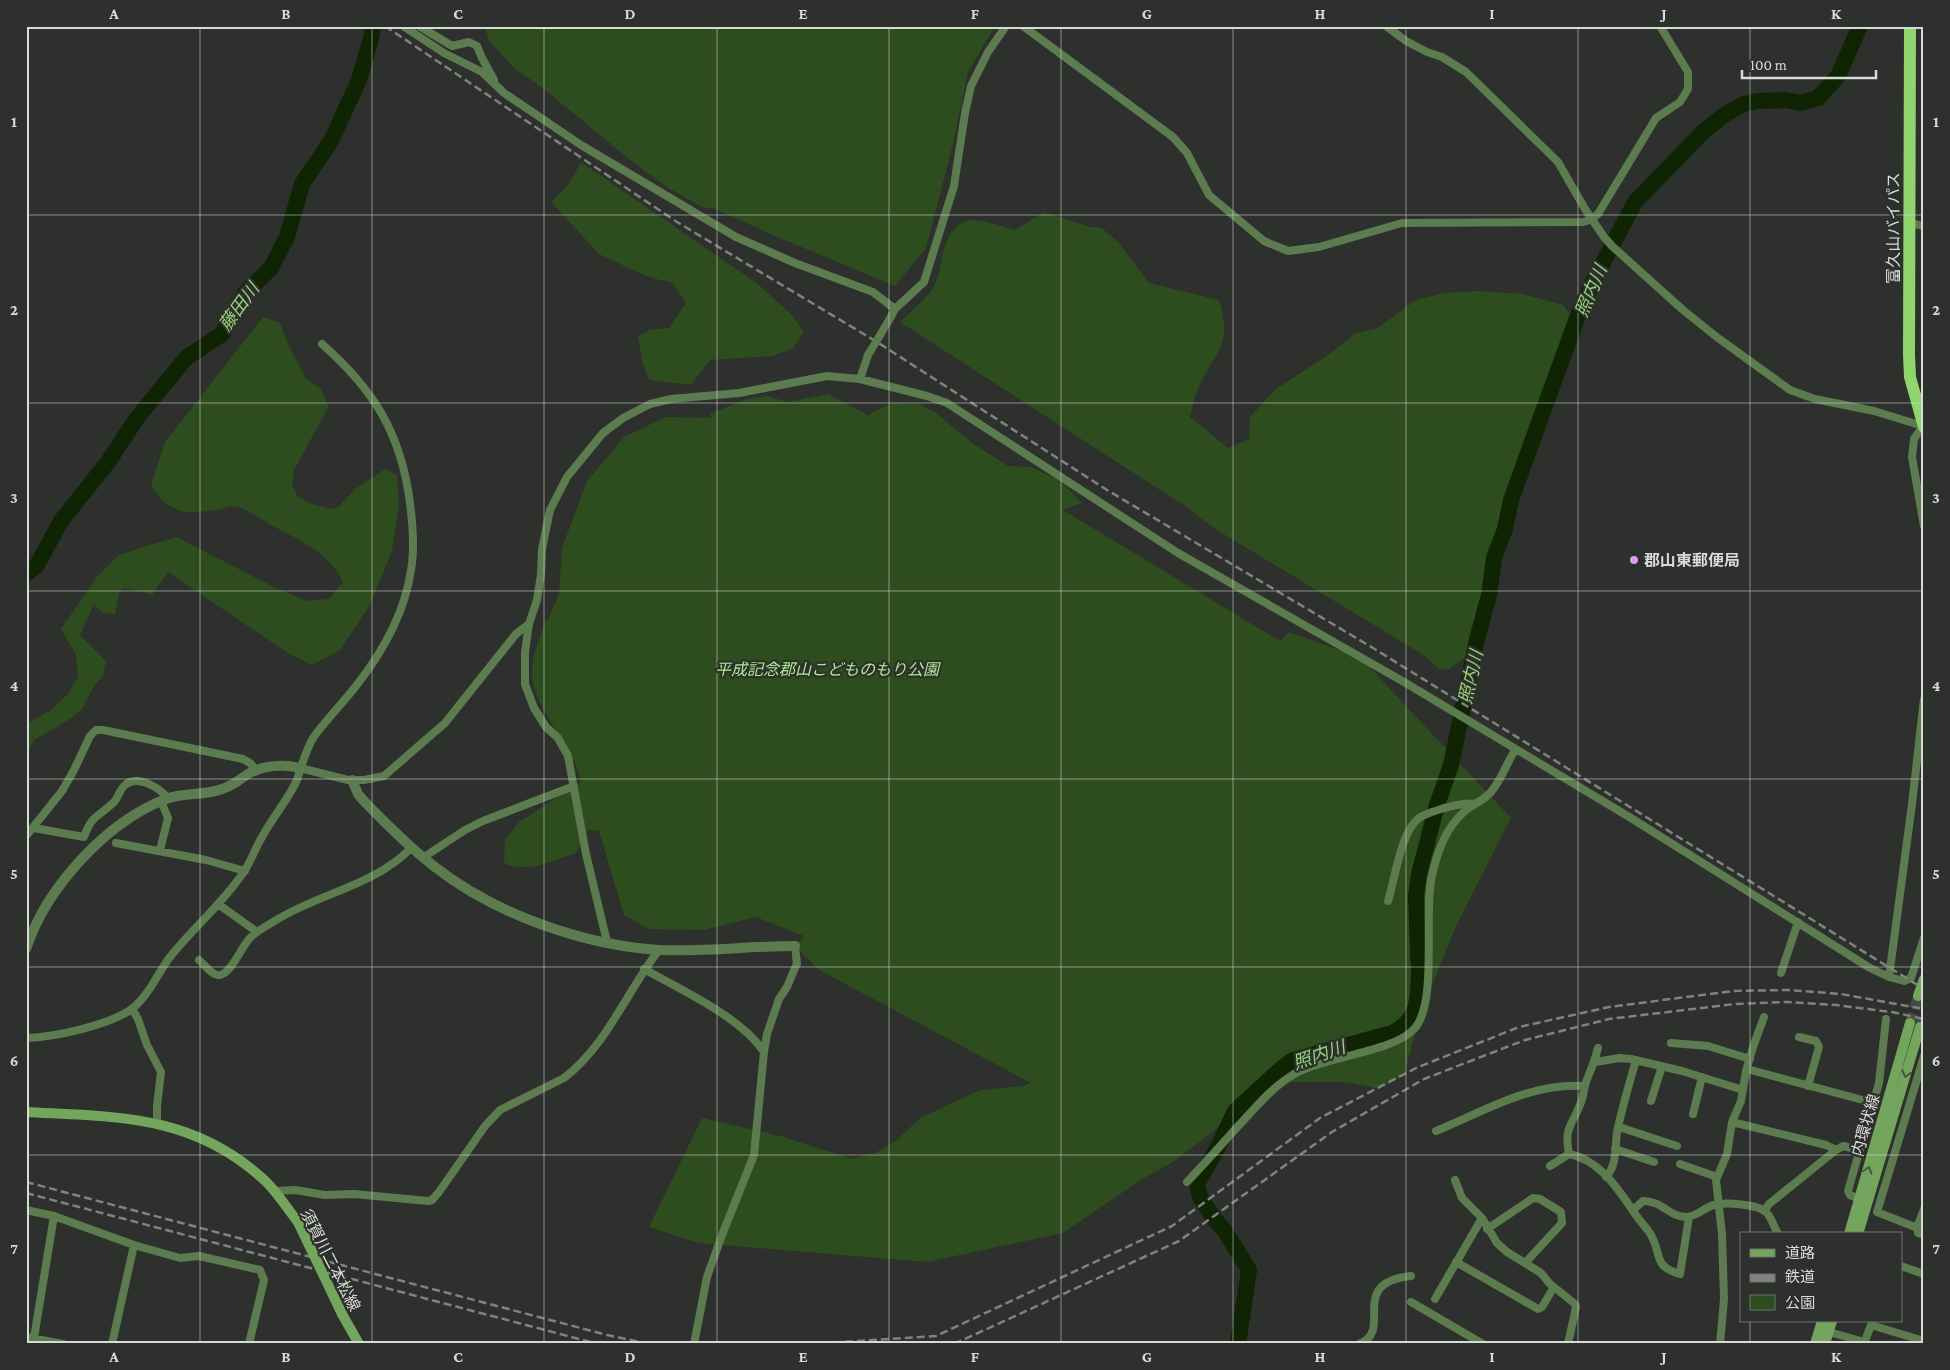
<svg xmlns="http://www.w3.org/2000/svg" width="1950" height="1370" viewBox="0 0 1950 1370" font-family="'Crimson Pro','Noto Sans JP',serif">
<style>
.green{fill:#2e4d1e}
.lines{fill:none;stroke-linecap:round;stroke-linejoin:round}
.river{stroke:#0e2403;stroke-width:16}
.secondary-tunnel{stroke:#474a46;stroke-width:10;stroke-dasharray:10 5;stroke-linecap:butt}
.minor{stroke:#5c7b4f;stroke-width:8}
.tertiary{stroke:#5c7b4f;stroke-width:10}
.secondary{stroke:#74a55d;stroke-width:10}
.trunk{stroke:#8fd46c;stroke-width:12}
.rail{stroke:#80827f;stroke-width:2.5;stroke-dasharray:8 4;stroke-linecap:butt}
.minor-bridge{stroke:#5c7b4f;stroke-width:8}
.secondary-bridge{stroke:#74a55d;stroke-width:10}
.oneway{stroke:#46593d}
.grid{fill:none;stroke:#d8dad7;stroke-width:1;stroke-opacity:0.55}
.poi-dot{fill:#db99f5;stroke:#2d302c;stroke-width:2}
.labels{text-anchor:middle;stroke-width:4.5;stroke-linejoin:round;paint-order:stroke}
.street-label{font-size:16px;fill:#d8dad7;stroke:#2d302c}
.poi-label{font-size:16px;font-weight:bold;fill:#d8dad7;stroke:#2d302c;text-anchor:start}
.park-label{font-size:16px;font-style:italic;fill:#aae98d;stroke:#2d302c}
.water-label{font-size:18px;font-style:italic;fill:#95d278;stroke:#2d302c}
.neatline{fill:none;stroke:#d8dad7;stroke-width:2}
.grid-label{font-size:16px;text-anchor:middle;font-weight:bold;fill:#d8dad7}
</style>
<rect width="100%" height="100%" fill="#2d302c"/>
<!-- green -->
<path class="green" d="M485 26H995L968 72 954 140 926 248 895 286 775 236 713 208H704L670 189 635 164 544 89 515 69 489 41Z
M581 162 758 284 792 315 804 332 793 348 773 356 710 360 691 385 649 380 643 364 638 336 649 330 669 328 686 303 673 283 648 277 599 254 551 202 569 184Z
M1044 212 1090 227 1102 228 1119 243 1149 283 1219 300C1234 347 1214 352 1197 391 1194 399 1192 409 1190 417L1228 448 1249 439 1250 417 1276 389 1328 355 1356 333 1376 329 1416 300 1444 293 1478 291 1523 294 1563 305 1574 319 1548 381 1507 494 1495 544 1484 618 1466 657 1448 670 1439 669 1422 654 1212 527 1185 506 900 322C910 312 928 298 934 286 939 278 940 265 942 256 955 207 977 219 1015 230Z
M263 317 280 323 287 342 306 379 320 388 329 406 294 470 292 485 298 497 312 504 331 509 338 507 355 489 385 469 397 475 399 506 392 551 370 605 340 650 312 665 288 653 168 572 152 595 123 588 119 593 115 614 103 613 94 604 80 635 106 661 103 676 94 686 82 709 70 719 34 740 26 755V730L30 722 51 710 67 695 78 677 76 655 61 629 96 578 119 555 176 537 280 590 308 601 329 599 343 582C329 552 297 539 269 524 259 518 249 511 239 507 233 505 225 508 220 509 190 515 167 515 151 485L165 442Z
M828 394 868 415 891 403 919 404 936 413 972 443 1008 466 1031 467 1059 480 1082 503 1063 510 1280 641 1289 632 1361 658 1511 818 1456 926 1421 1012 1404 1075 1380 1089 1345 1082H1290L1257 1092 1219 1127 1176 1160 1139 1181 1063 1233 927 1262 699 1243 649 1227 702 1118 781 1136 852 1159 877 1152 897 1140 920 1118 980 1090 1025 1086 1031 1083 819 970 795 946 804 936 756 917 704 930 649 929 624 915 599 831 588 830 576 853C554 860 526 874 504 863L505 840 519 822 581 782C574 742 531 711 532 669 532 656 541 634 546 621L548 620 559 594 562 548 587 481 624 437 666 417 712 418 709 414 747 399 768 396 787 402Z"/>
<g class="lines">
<!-- river -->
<path class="river" d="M26 574 37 565 61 521 108 462 137 418 186 358 222 334 245 293 271 268 287 237 302 184 331 141 359 80 371 39 373 26
M1238 1344 1249 1270 1225 1231 1215 1220 1200 1197 1197 1184 1217 1149 1235 1111 1282 1068 1291 1061 1304 1057 1392 1033C1420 1019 1418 998 1419 970 1419 963 1417 957 1418 951L1416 896 1419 874 1437 805 1451 765 1477 639 1489 595 1494 558 1505 529 1511 500 1533 439 1580 310 1595 278 1635 202 1704 131 1724 115 1744 104 1757 101 1786 100 1801 103 1818 98 1838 76 1860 26"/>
<!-- secondary-tunnel -->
<path class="secondary-tunnel" d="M1910 1023 1918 996
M1920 1027 1924 1012"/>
<!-- minor -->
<path class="minor" d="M403 26 444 53 482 72 504 93 581 145 736 237 795 263 873 292 895 309
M419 26 452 46 469 42 477 46 482 58 494 80
M1023 26 1173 137 1187 153 1209 195 1264 241 1288 251 1319 247 1402 223 1583 222 1590 220 1598 214 1656 118 1680 102 1688 89V72L1660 26
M1386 26 1406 41 1427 52 1442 57 1466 72 1558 162 1585 209 1604 237 1612 246 1683 310 1718 338 1790 390 1815 399 1874 411 1923 426 1914 439 1912 457 1924 526
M1910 223 1924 226
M888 322 895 309 924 282 954 186 965 113 971 86 988 52 1006 26
M860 379 868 355
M300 768 348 780H364L384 776 445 723 516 634 529 624
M34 828 84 837C92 814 98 818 114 802 118 798 119 791 124 786 137 773 159 788 168 798
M26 836 62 791 74 770 90 736 96 730H103L243 759 250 763 257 771
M116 843 206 860 245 871
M160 850 168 818 161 801
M424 857 465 830 483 821 574 786
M1388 901C1395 879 1401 831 1419 818 1426 813 1436 811 1444 808 1454 806 1465 802 1475 804
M218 904 257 932
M607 942 586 854 568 756 558 738 546 727 534 708 525 684V652L529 624 537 600 541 574 542 549 550 510 567 477 603 433 623 418 650 404 671 399 739 393 827 376 860 379 927 396 947 403 1178 553 1404 682 1631 818 1870 968 1889 977 1904 981 1911 978 1924 938
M199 960C205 965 213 977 220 975 232 973 242 945 251 937 257 931 266 926 273 922 318 893 373 887 411 848
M644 969C681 990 741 1017 764 1052
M1781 973 1798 922
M1889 977 1912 804 1924 699
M132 1009 138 1019 147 1045 161 1072 157 1106V1124
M1799 1037 1816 1041 1819 1047 1808 1086
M26 1038C54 1037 111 1025 133 1008 149 995 158 973 170 957 193 928 222 904 243 873 251 862 255 848 262 837 272 818 288 800 297 780 302 765 305 752 313 738 326 720 342 704 356 686 382 653 405 612 411 570 415 548 413 526 410 503 401 433 374 390 322 344
M1671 1043 1708 1046 1750 1059
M1924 1056 1877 1212 1915 1227 1918 1225 1924 1209
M1595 1062 1620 1058 1631 1059 1682 1071 1743 1090
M1747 1069 1874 1103
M1651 1101 1662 1066
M1693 1114 1702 1077
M1732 1122 1826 1145 1836 1150
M1619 1127 1677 1146
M1436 1131C1485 1111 1531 1082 1585 1086
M1615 1149 1654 1162
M1569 1154C1564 1128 1571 1127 1580 1105 1583 1098 1584 1089 1586 1082 1591 1070 1595 1060 1598 1048
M1680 1164 1717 1177
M1550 1166 1569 1154C1602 1160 1621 1194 1638 1218 1643 1225 1649 1230 1652 1237 1662 1256 1653 1266 1680 1274L1689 1217
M1606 1177C1617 1166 1615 1147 1617 1132 1622 1108 1629 1084 1636 1060
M1455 1180 1462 1198 1482 1218 1497 1243 1507 1252 1541 1273 1549 1283 1575 1304 1576 1307 1568 1344
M1187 1182C1205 1163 1223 1143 1240 1124 1258 1105 1273 1086 1296 1073 1327 1056 1395 1052 1415 1028 1438 1001 1423 913 1432 875 1438 850 1446 827 1466 810 1474 804 1484 800 1491 792 1501 780 1507 763 1515 750
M275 1191 295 1190 325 1195 354 1194 428 1201 432 1200 439 1192 485 1126 500 1110 564 1078C607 1045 627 991 659 950
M1862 1200 1850 1195 1848 1191 1879 1083 1886 1019
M26 1210 54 1216 134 1245 180 1258 199 1256 260 1270 264 1280 249 1344
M1633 1210 1643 1201C1663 1201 1669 1217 1686 1217 1696 1217 1705 1207 1714 1205 1725 1202 1759 1204 1767 1213 1772 1219 1774 1227 1778 1234
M1764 1211 1769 1204 1836 1150 1843 1146 1859 1150
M1917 1226 1918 1233 1924 1235
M1487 1229 1533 1198 1540 1199 1561 1212 1562 1223 1525 1263
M1456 1262 1538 1309 1542 1307 1554 1287
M1901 1266 1924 1274
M1435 1299 1482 1218
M1411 1302 1483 1344
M1829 1332 1861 1341H1865L1871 1325 1924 1341
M26 1337 63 1344
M33 1344 54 1216
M112 1344 134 1245
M694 1344 707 1277 722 1235 754 1155 764 1052 767 1034 779 999 787 987 795 968 797 964 795 946
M1359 1344C1395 1331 1346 1283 1411 1276
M1720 1344 1724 1299 1722 1234 1716 1180 1727 1154 1732 1122 1741 1101 1746 1071 1753 1047 1764 1017"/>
<!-- tertiary -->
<path class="tertiary" d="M352 780 358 794 363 800C386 824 409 847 435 867 495 914 583 945 659 950 704 952 750 946 795 946
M26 949C46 888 106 822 166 799 184 792 204 796 222 789 232 786 239 780 248 774 263 765 284 764 300 768"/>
<!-- secondary -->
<path class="secondary" d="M1918 996 1924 979
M26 1112C116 1117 191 1114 262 1178 276 1190 286 1207 298 1222
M1849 1234 1910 1023
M1858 1234 1920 1027
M342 1314 359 1344
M1815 1344 1822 1321
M1825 1344 1832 1321"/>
<!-- trunk -->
<path class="trunk" d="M1910 26 1909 355 1910 377 1924 427"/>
<!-- rail -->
<path class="rail" d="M385 26 677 222 877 342 1107 490 1373 648 1924 989
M26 1182 607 1335 650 1344
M26 1193 598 1344
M809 1344 936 1336 1172 1226 1320 1118 1416 1068 1519 1027 1609 1007 1733 991 1788 990 1841 994 1924 1009
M954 1344 1179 1241 1332 1132 1424 1079 1525 1040 1609 1019 1735 1004 1786 1002 1836 1005 1892 1012 1924 1019"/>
<!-- minor-bridge -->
<path class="minor-bridge" d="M868 355 888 322"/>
<!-- secondary-bridge -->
<path class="secondary-bridge" d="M298 1222 342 1314"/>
</g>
<!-- one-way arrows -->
<defs><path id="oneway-chevron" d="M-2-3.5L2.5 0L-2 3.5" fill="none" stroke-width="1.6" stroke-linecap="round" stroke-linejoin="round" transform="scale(1.25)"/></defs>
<g class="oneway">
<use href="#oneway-chevron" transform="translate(1906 1074) rotate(107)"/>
<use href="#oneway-chevron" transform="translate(1868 1170) rotate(-74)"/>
</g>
<!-- grid -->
<path class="grid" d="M200 26V1344M372 26V1344M544 26V1344M717 26V1344M889 26V1344M1061 26V1344M1233 26V1344M1406 26V1344M1578 26V1344M1750 26V1234M26 215H1924M26 403H1924M26 591H1924M26 779H1924M26 967H1924M26 1155H1924M1750 1321V1344"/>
<!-- markers -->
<circle class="poi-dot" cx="1634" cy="560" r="5"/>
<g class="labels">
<!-- street labels -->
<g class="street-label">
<text transform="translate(1893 228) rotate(-90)" y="6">富久山バイパス</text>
<text transform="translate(1865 1125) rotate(-74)" y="6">内環状線</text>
<text transform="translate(331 1260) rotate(63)" y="6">須賀川二本松線</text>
</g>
<!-- poi labels -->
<g class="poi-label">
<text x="1644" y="566">郡山東郵便局</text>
</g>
<!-- park labels -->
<g class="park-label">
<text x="827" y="675">平成記念郡山こどものもり公園</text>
</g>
<!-- water labels -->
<g class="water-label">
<text transform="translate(1591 291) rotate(-67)" y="6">照内川</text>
<text transform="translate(239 307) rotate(-54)" y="6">藤田川</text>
<text transform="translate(1471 677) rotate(-77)" y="6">照内川</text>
<text transform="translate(1319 1055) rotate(-19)" y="6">照内川</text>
</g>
</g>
<!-- border -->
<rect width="1950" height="1370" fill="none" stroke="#2d302c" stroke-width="55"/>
<!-- legend -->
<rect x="1740" y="1232" width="162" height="90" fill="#2d302c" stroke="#717470"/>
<rect x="1750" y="1249" width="25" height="8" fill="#74a55d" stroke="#717470"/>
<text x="1785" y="1258" font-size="15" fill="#d8dad7">道路</text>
<rect x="1750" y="1274" width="25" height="8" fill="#80827f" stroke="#717470"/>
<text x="1785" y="1282" font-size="15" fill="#d8dad7">鉄道</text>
<rect x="1750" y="1295" width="25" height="15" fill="#2e4d1e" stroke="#717470"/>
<text x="1785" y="1308" font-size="15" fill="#d8dad7">公園</text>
<!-- scale -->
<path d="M1742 70v8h134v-8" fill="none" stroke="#d8dad7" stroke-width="2.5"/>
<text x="1750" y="70" font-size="15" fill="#d8dad7" stroke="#2d302c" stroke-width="4" paint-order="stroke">100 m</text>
<rect x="28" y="28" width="1894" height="1314" class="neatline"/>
<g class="grid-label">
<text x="114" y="19">A</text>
<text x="286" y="19">B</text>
<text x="458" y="19">C</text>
<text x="630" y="19">D</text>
<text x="803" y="19">E</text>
<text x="975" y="19">F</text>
<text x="1147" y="19">G</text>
<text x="1320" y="19">H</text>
<text x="1492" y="19">I</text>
<text x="1664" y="19">J</text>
<text x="1836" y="19">K</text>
<text x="14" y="127">1</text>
<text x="1936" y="127">1</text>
<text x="14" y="315">2</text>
<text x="1936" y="315">2</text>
<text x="14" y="503">3</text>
<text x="1936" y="503">3</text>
<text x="14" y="691">4</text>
<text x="1936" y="691">4</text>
<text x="14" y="879">5</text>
<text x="1936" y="879">5</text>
<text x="14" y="1066">6</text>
<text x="1936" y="1066">6</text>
<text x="14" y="1254">7</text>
<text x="1936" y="1254">7</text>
<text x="114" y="1362">A</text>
<text x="286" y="1362">B</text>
<text x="458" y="1362">C</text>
<text x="630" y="1362">D</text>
<text x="803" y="1362">E</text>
<text x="975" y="1362">F</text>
<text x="1147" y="1362">G</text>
<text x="1320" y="1362">H</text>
<text x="1492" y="1362">I</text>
<text x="1664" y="1362">J</text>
<text x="1836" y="1362">K</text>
</g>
</svg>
